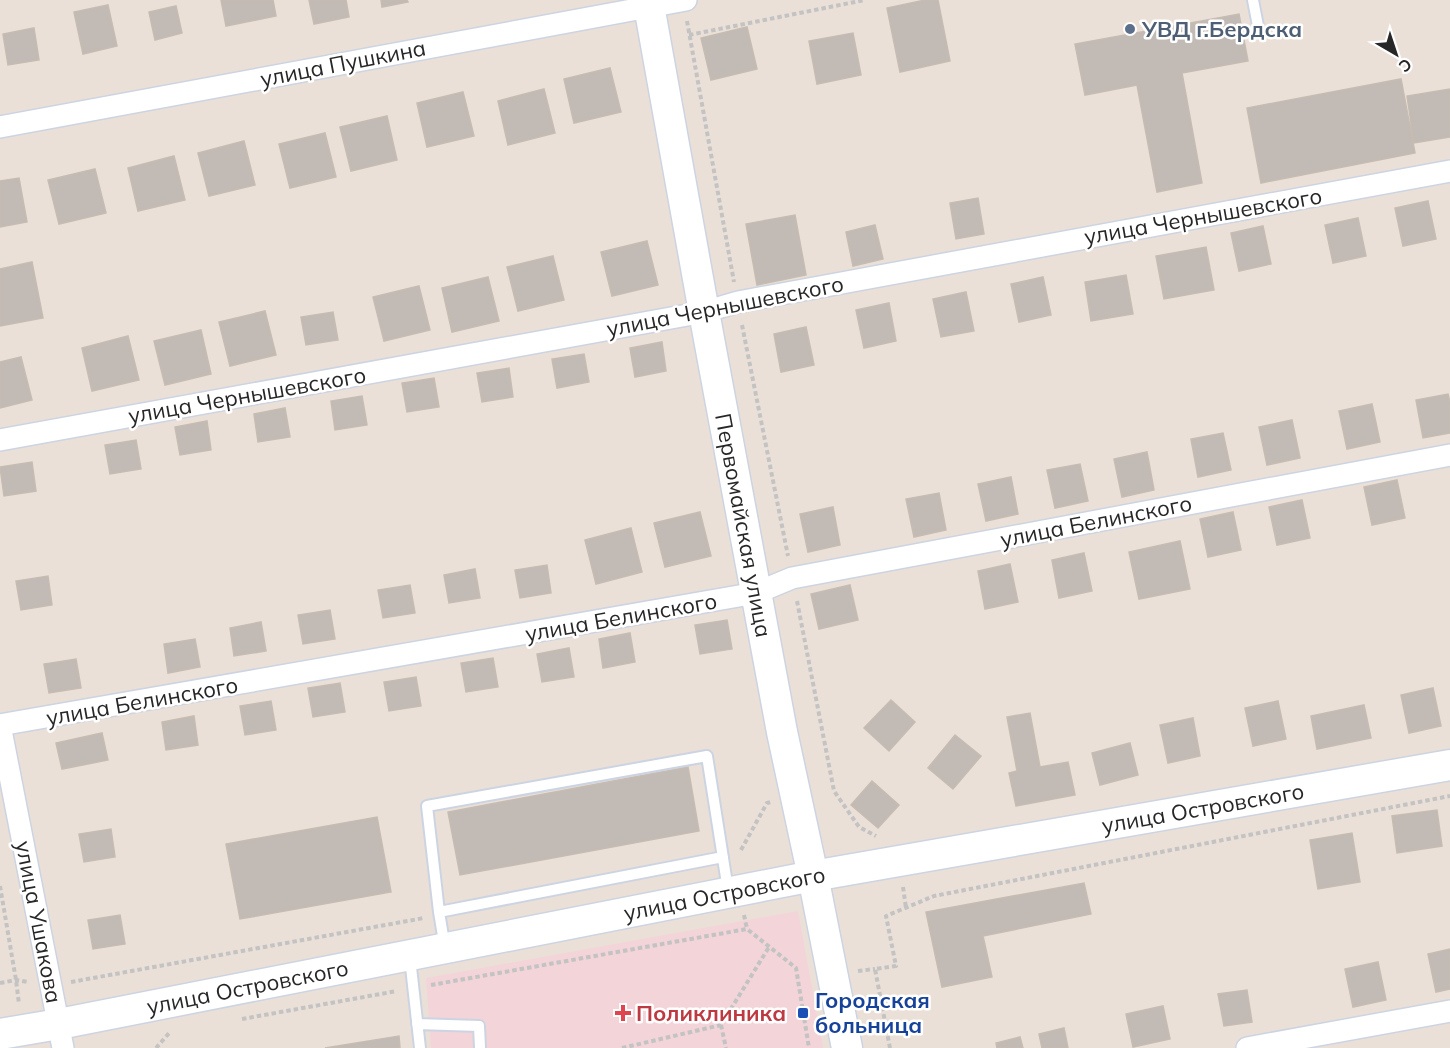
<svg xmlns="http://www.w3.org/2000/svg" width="1450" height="1048" viewBox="0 0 1450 1048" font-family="Mulish,sans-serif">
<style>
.medical{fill:#f3d4d9}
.building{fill:#c2bab5;stroke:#c6bcb2;stroke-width:1.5}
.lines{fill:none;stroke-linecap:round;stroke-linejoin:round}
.lane-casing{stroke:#cdd4e1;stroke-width:14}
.street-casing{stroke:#cdd4e1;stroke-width:24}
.secondary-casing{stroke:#cdd4e1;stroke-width:33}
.path{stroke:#c3c3c3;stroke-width:4;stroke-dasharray:4.5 3;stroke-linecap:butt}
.lane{stroke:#fff;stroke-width:10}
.street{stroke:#fff;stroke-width:21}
.secondary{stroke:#fff;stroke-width:30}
.service-dot{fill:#5c6f8a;stroke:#fff;stroke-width:2}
.health-dot{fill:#e0444e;stroke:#fff;stroke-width:2}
.transit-dot{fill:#1a4fb4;stroke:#fff;stroke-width:2}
.labels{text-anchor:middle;stroke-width:5;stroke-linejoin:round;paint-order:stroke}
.service-label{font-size:22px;font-weight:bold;fill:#4e5e75;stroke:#fff;text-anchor:start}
.street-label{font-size:22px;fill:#272727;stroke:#fff}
.transit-label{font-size:22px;font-weight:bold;fill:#164399;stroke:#fff;text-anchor:start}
.health-label{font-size:22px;font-weight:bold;fill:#be3a42;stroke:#fff;text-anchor:start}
</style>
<rect width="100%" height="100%" fill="#ebe0d7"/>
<!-- medical -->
<path class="medical" d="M798 911 823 1048H431L426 978Z"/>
<!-- building -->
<path class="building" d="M221 0H273L276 16 226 26Z
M309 0H346L349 17 314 24Z
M381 0H407L408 2 382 7Z
M925 0H938L950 61 900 72 887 8Z
M108 5 117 46 83 54 74 12Z
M176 6 182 33 155 40 149 12Z
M1239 14 1248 61 1182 73 1202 183 1157 192 1137 85 1085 95 1075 44Z
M747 27 757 69 711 80 701 38Z
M34 28 39 60 8 65 3 34Z
M853 33 861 75 817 84 809 41Z
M610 68 621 112 574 123 564 79Z
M1401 79 1415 153 1261 183 1247 108Z
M544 89 555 133 508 145 498 101Z
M1450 89V137L1414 143 1407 96Z
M463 92 474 136 427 147 417 103Z
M387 116 397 160 351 171 340 127Z
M325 133 336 177 290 188 279 144Z
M244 141 255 185 209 196 198 153Z
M174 156 185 200 138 211 128 168Z
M95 169 106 213 59 224 48 180Z
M19 178 27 222 0 227V181Z
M978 198 984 234 956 239 950 203Z
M1428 201 1436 239 1403 246 1395 208Z
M795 215 806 275 757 285 746 224Z
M1358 218 1366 256 1333 263 1325 225Z
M875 225 883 259 853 266 846 232Z
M1263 226 1271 264 1239 271 1231 233Z
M647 241 658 285 612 296 601 252Z
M1206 247 1214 290 1164 299 1156 256Z
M553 256 564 300 518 311 507 267Z
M32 262 43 318 0 326V269Z
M1126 275 1133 314 1091 321 1085 282Z
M488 277 499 321 452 332 442 288Z
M1043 277 1051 315 1019 322 1011 284Z
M419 286 430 330 384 341 373 297Z
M966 292 974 331 941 337 933 299Z
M889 303 896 341 864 348 856 310Z
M265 311 276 355 230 366 219 322Z
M333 312 338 340 306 345 301 317Z
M806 327 814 365 781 372 774 334Z
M201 330 211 374 165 385 154 341Z
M128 336 139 380 92 391 82 348Z
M662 342 666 371 635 377 630 348Z
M584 354 589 382 557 388 552 359Z
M21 357 32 400 0 408V362Z
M509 368 513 397 482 402 477 373Z
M434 378 439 407 407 412 402 383Z
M1448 394 1450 402V433L1423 438 1416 400Z
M362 396 367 425 335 430 331 401Z
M1372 404 1380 442 1347 449 1339 411Z
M285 408 290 437 258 442 254 414Z
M1292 420 1300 458 1267 465 1259 427Z
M207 421 211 450 180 455 175 427Z
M1223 433 1231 470 1198 477 1191 439Z
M136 440 141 469 110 474 105 445Z
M1147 452 1154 490 1122 497 1114 459Z
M32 462 36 491 4 496 0 467Z
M1080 464 1088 501 1055 508 1047 470Z
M1011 477 1018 514 986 521 978 484Z
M1397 480 1405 518 1372 525 1364 487Z
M939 493 946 530 914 537 906 499Z
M1302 500 1310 538 1277 545 1269 507Z
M833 507 840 545 808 552 800 514Z
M700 512 711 556 665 567 654 523Z
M1233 512 1241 550 1208 557 1200 519Z
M631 528 642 572 596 584 585 540Z
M1180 541 1190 589 1139 599 1129 552Z
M1084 553 1092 591 1059 598 1052 560Z
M1010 564 1018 602 985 609 978 571Z
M547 565 551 593 520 598 515 570Z
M475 569 480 598 449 603 444 575Z
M48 576 52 605 21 610 16 581Z
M410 585 415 613 383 618 378 590Z
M850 585 858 620 819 629 811 594Z
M330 610 335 639 303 644 298 615Z
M727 620 732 649 700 654 695 625Z
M261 622 266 651 234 656 230 628Z
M630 633 635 662 603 668 599 639Z
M195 639 200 667 168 673 164 644Z
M569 648 574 677 542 682 537 654Z
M493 658 498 687 466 692 461 663Z
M76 659 81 688 49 693 44 664Z
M416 677 421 706 389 711 384 682Z
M340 683 345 712 313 717 308 688Z
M1433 688 1441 726 1409 733 1401 695Z
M891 700 915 722 889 751 864 728Z
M271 701 276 730 245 735 240 706Z
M1278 701 1286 739 1253 746 1245 708Z
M1364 705 1371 738 1317 749 1311 716Z
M1030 713 1040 767 1068 762 1075 795 1016 806 1009 773 1017 771 1007 717Z
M194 716 198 745 166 750 162 722Z
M1193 718 1200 756 1168 763 1160 725Z
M102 733 108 760 62 769 56 743Z
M955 735 981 756 953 789 928 768Z
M1130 743 1138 775 1100 785 1092 753Z
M688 767 699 831 460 875 448 812Z
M872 781 899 805 878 828 851 805Z
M1437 810 1442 846 1397 853 1392 816Z
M377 817 391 892 240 919 226 844Z
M111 829 115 857 84 862 79 834Z
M1352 833 1360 882 1318 889 1310 840Z
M1084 883 1091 914 983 936 992 977 942 987 926 912Z
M120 915 125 944 93 949 88 920Z
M1450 949V989L1436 992 1428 954Z
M1378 962 1386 1000 1353 1007 1345 969Z
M1247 990 1252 1022 1224 1026 1218 994Z
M1163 1006 1170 1039 1133 1047 1126 1014Z
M1064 1028 1068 1048H1042L1039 1034Z
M399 1036 400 1048H325Z
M1020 1037 1023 1048H997L996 1043Z"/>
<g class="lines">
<defs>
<path id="lane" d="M1253 0 1259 31
M439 912 723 857
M445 948 439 912 427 806 707 756 728 890
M410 958 420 1048
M417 1024 479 1026 480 1048"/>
<path id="street" d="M0 127 686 0
M0 440 704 312 738 302 1450 171
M0 725 756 593 792 578 1450 455
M0 725 63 1048
M1247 1048 1450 1011"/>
<g id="secondary">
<path id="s1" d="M648 0 704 312 782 732 813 876 847 1048"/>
<path id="s2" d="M0 1034 59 1024 813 876 1450 765"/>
</g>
</defs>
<!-- lane casing -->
<use href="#lane" class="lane-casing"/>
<!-- street casing -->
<use href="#street" class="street-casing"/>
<!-- secondary casing -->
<use href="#secondary" class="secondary-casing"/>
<!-- path -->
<path class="path" d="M687 21 734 282
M689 35 865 0
M742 325 788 556
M797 601 834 791 859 827 876 836
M741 850 767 803 771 802
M0 886 16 980 19 1004
M903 887 906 908
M744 915 747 929
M858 971 875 969
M71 982 424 918
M0 983 16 980 28 982
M431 985 747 929 796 968 809 1048
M242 1019 397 991
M721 1025 726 1048
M156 1048 170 1032
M622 1048 721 1025 769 947
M890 1048 875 969 896 966 886 916 934 896 1450 796"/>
<!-- lane -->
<use href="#lane" class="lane"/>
<!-- street -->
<use href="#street" class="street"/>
<!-- secondary -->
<use href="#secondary" class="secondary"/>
</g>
<!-- markers -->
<circle class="service-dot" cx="1130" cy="29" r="6"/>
<path class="health-dot" d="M620 1004h6v6h6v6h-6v6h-6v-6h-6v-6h6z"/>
<rect class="transit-dot" x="797" y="1007" width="12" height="12" rx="3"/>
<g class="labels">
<!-- service labels -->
<g class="service-label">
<text x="1142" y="37">УВД г.Бердска</text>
</g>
<!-- street labels -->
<g class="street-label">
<text transform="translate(343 63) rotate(-11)" y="8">улица Пушкина</text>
<text transform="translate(1203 216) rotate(-10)" y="8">улица Чернышевского</text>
<text transform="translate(725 306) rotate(-11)" y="8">улица Чернышевского</text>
<text transform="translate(247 395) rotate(-10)" y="8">улица Чернышевского</text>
<text transform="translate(1096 521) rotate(-11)" y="8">улица Белинского</text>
<text dy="8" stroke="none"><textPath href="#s1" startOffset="534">Первомайская улица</textPath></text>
<text transform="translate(621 617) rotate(-10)" y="8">улица Белинского</text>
<text transform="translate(142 701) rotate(-10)" y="8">улица Белинского</text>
<text dy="8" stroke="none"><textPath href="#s2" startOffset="1224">улица Островского</textPath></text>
<text dy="8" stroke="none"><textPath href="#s2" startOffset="738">улица Островского</textPath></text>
<text transform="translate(39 922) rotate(79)" y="8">улица Ушакова</text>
<text dy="8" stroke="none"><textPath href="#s2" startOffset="252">улица Островского</textPath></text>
</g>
<!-- transit labels -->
<g class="transit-label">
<text x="815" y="1008">Городская<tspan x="815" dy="25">больница</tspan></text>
</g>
<!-- health labels -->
<g class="health-label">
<text x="636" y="1021">Поликлиника</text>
</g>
</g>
<!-- north arrow -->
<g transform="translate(1396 54) rotate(141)" stroke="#ffffff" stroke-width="4.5" paint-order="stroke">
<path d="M0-4.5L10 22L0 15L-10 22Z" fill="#272727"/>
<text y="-9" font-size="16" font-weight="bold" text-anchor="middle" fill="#272727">С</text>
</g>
</svg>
